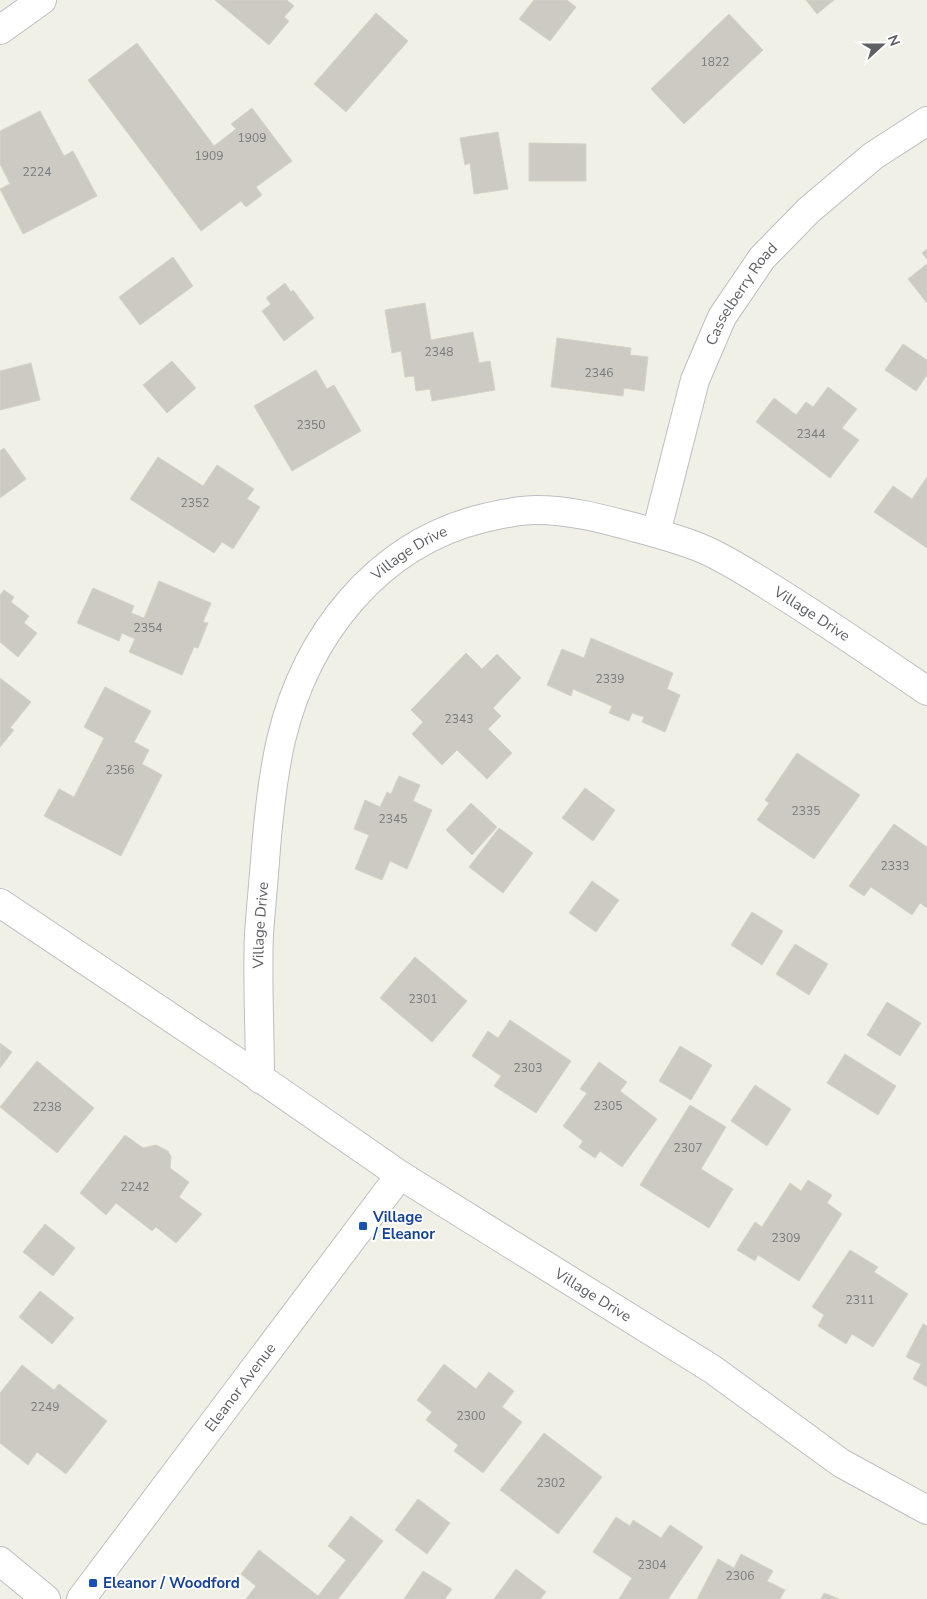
<svg xmlns="http://www.w3.org/2000/svg" width="927" height="1599" viewBox="0 0 927 1599" font-family="'Nunito Sans',sans-serif">
<style>
.building{fill:#cccac3;stroke:#d4d3c4}
.lines{fill:none;stroke-linecap:round;stroke-linejoin:round}
.minor-casing{stroke:#bdbec4;stroke-width:30}
.minor{stroke:#fff;stroke-width:28}
.transit-dot{fill:#1a4fb4;stroke:#fff;stroke-width:2}
.labels{text-anchor:middle;stroke-width:4;stroke-linejoin:round;paint-order:stroke}
.number-label{font-size:12px;fill:#7a7a7d}
.street-label{font-size:15px;fill:#5e6066;stroke:#fff}
.transit-label{font-size:15px;font-weight:bold;fill:#164399;stroke:#fff;text-anchor:start}
</style>
<rect width="100%" height="100%" fill="#f0f0e6"/>
<!-- building -->
<path class="building" d="M215 0H287L294 6 284 17 289 21 269 45Z
M534 0H567L576 7 550 41 519 19Z
M806 0H834L817 14Z
M376 13 408 41 346 112 314 84Z
M729 14 763 50 684 124 651 89Z
M137 43 214 146 236 129 231 124 252 108 292 161 256 187 262 195 246 207 241 201 201 231 88 80Z
M40 111 64 156 73 151 97 196 23 234 0 189 10 184 0 164V131Z
M498 132 508 189 474 194 470 163 465 165 460 138Z
M529 143 586 144V181H529Z
M927 249V259L922 253Z
M173 257 193 286 140 325 119 297Z
M927 264V303L908 279Z
M285 283 291 292 293 290 314 318 284 341 262 311 271 304 266 298Z
M425 303 431 340 473 332 479 363 490 361 495 390 432 401 430 389 416 391 414 376 405 377 401 351 392 353 385 310Z
M557 338 631 348 630 355 648 357 644 391 624 388 623 396 551 387Z
M903 344 927 360V375L916 391 885 370Z
M172 361 196 388 167 413 143 385Z
M31 363 40 400 0 410V371Z
M316 370 327 389 334 385 361 431 292 471 254 406Z
M828 387 857 409 842 428 859 440 830 478 756 422 774 398 796 415 806 402 813 407Z
M4 448 26 479 0 498V451Z
M158 457 203 486 217 465 254 489 247 499 260 507 233 549 222 542 214 553 130 499Z
M927 477V548L874 512 893 486 912 499Z
M159 581 211 603 203 622 208 623 198 648 194 647 182 675 129 652 135 639 122 633 119 641 77 623 93 588 134 606 131 613 144 618Z
M4 590 14 597 11 602 29 616 24 623 37 633 18 657 0 642V595Z
M591 638 673 673 667 689 680 695 665 732 642 722 644 717 632 713 629 721 609 713 612 706 573 689 571 696 547 685 562 649 584 658Z
M466 653 482 669 497 654 521 678 493 708 501 716 488 729 512 753 487 779 457 750 442 765 412 734 423 722 411 710Z
M0 678 31 702 10 728 14 730 0 747Z
M105 687 151 711 134 742 149 750 142 764 162 775 121 856 44 816 59 789 74 797 104 738 84 727Z
M797 753 860 795 814 859 757 820 769 803 765 800Z
M399 776 420 785 413 801 432 810 407 869 390 861 382 880 355 869 369 835 354 829 365 800 380 807 387 792 391 794Z
M585 788 615 810 593 841 562 818Z
M471 803 497 827 472 855 446 830Z
M894 824 927 847V908L920 903 912 915 871 887 864 896 849 886Z
M499 828 533 853 503 893 469 867Z
M592 881 619 900 596 932 569 913Z
M752 912 783 931 762 965 731 945Z
M795 944 828 964 809 995 776 974Z
M415 957 467 1001 432 1042 380 998Z
M887 1002 921 1023 900 1056 867 1035Z
M510 1020 571 1061 536 1113 494 1086 501 1076 472 1056 488 1031 498 1038Z
M0 1043 12 1052 0 1068Z
M680 1046 712 1065 691 1100 659 1081Z
M845 1054 896 1086 878 1115 827 1083Z
M37 1061 94 1108 57 1153 0 1107Z
M599 1062 627 1082 620 1091 657 1119 622 1167 600 1151 595 1158 579 1147 583 1141 563 1126 587 1093 580 1089Z
M755 1085 791 1109 767 1146 731 1121Z
M690 1105 726 1127 701 1169 733 1189 709 1228 640 1185Z
M125 1135 143 1148 156 1145 168 1151 171 1157 170 1168 189 1182 179 1197 202 1214 176 1243 156 1227 152 1231 116 1203 106 1215 80 1193Z
M808 1180 832 1195 827 1203 842 1214 799 1281 758 1255 755 1261 737 1250 755 1222 762 1227 790 1183 801 1191Z
M45 1224 75 1248 53 1276 23 1252Z
M850 1250 878 1267 874 1272 908 1294 873 1347 852 1334 846 1344 818 1326 824 1315 812 1307Z
M40 1291 74 1318 52 1344 19 1317Z
M923 1324 927 1326V1387L913 1379 921 1364 906 1357Z
M444 1364 476 1389 489 1372 514 1391 502 1407 522 1422 483 1473 454 1451 458 1445 426 1420 432 1412 417 1400Z
M22 1365 54 1390 59 1384 107 1421 66 1474 37 1452 28 1465 0 1443V1393Z
M544 1433 602 1477 558 1534 500 1490Z
M418 1499 450 1523 427 1554 395 1530Z
M351 1516 383 1541 338 1599H246L256 1586 241 1574 259 1550 318 1596 346 1560 328 1546Z
M616 1517 630 1526 633 1520 661 1538 670 1525 703 1547 668 1599H619L632 1578 593 1552Z
M741 1554 773 1571 767 1581 785 1590 780 1599H697L718 1559 734 1568Z
M516 1569 546 1592 540 1599H494Z
M423 1571 452 1589 445 1599H404Z
M824 1593 839 1599H821Z"/>
<g class="lines">
<defs>
<g id="minor">
<path d="M0 30 42 0"/>
<path id="s1" d="M656 533 695 380 722 317 762 258 809 210 873 156 927 121"/>
<path id="s2" d="M0 903 243 1066 400 1175 712 1369 841 1463 927 1510"/>
<path id="s3" d="M260 1079C260 1031 257 982 259 934 261 906 264 877 266 848 269 812 273 775 281 740 306 635 377 544 484 518 501 514 519 510 536 510 571 510 603 519 637 528 659 534 682 540 703 549 731 561 757 579 783 595 832 626 879 658 927 691"/>
<path d="M0 1561 46 1599"/>
<path id="s4" d="M81 1599 400 1175"/>
</g>
</defs>
<!-- minor casing -->
<use href="#minor" class="minor-casing"/>
<!-- minor -->
<use href="#minor" class="minor"/>
</g>
<!-- markers -->
<g class="transit-dot">
<rect x="358" y="1221" width="10" height="10" rx="2.5"/>
<rect x="88" y="1578" width="10" height="10" rx="2.5"/>
</g>
<g class="labels">
<!-- number labels -->
<g class="number-label">
<text x="715" y="66">1822</text>
<text x="252" y="142">1909</text>
<text x="209" y="160">1909</text>
<text x="37" y="176">2224</text>
<text x="439" y="356">2348</text>
<text x="599" y="377">2346</text>
<text x="311" y="429">2350</text>
<text x="811" y="438">2344</text>
<text x="195" y="507">2352</text>
<text x="148" y="632">2354</text>
<text x="610" y="683">2339</text>
<text x="459" y="723">2343</text>
<text x="120" y="774">2356</text>
<text x="806" y="815">2335</text>
<text x="393" y="823">2345</text>
<text x="895" y="870">2333</text>
<text x="423" y="1003">2301</text>
<text x="528" y="1072">2303</text>
<text x="608" y="1110">2305</text>
<text x="47" y="1111">2238</text>
<text x="688" y="1152">2307</text>
<text x="135" y="1191">2242</text>
<text x="786" y="1242">2309</text>
<text x="860" y="1304">2311</text>
<text x="45" y="1411">2249</text>
<text x="471" y="1420">2300</text>
<text x="551" y="1487">2302</text>
<text x="652" y="1569">2304</text>
<text x="740" y="1580">2306</text>
</g>
<!-- street labels -->
<g class="street-label">
<text dy="5" stroke="none"><textPath href="#s1" startOffset="256">Casselberry Road</textPath></text>
<text dy="5" stroke="none"><textPath href="#s3" startOffset="574">Village Drive</textPath></text>
<text dy="5" stroke="none"><textPath href="#s3" startOffset="1009">Village Drive</textPath></text>
<text dy="5" stroke="none"><textPath href="#s3" startOffset="154">Village Drive</textPath></text>
<text dy="5" stroke="none"><textPath href="#s2" startOffset="711">Village Drive</textPath></text>
<text dy="5" stroke="none"><textPath href="#s4" startOffset="265">Eleanor Avenue</textPath></text>
</g>
<!-- transit labels -->
<g class="transit-label">
<text x="373" y="1222">Village<tspan x="373" dy="17">/ Eleanor</tspan></text>
<text x="103" y="1588">Eleanor / Woodford</text>
</g>
</g>
<!-- north arrow -->
<g transform="translate(882 45) rotate(69)" stroke="#ffffff" stroke-width="4" paint-order="stroke">
<path d="M0-4L9 19L0 12L-9 19Z" fill="#5e6066"/>
<text y="-8" font-size="14" font-weight="bold" text-anchor="middle" fill="#5e6066">N</text>
</g>
</svg>
